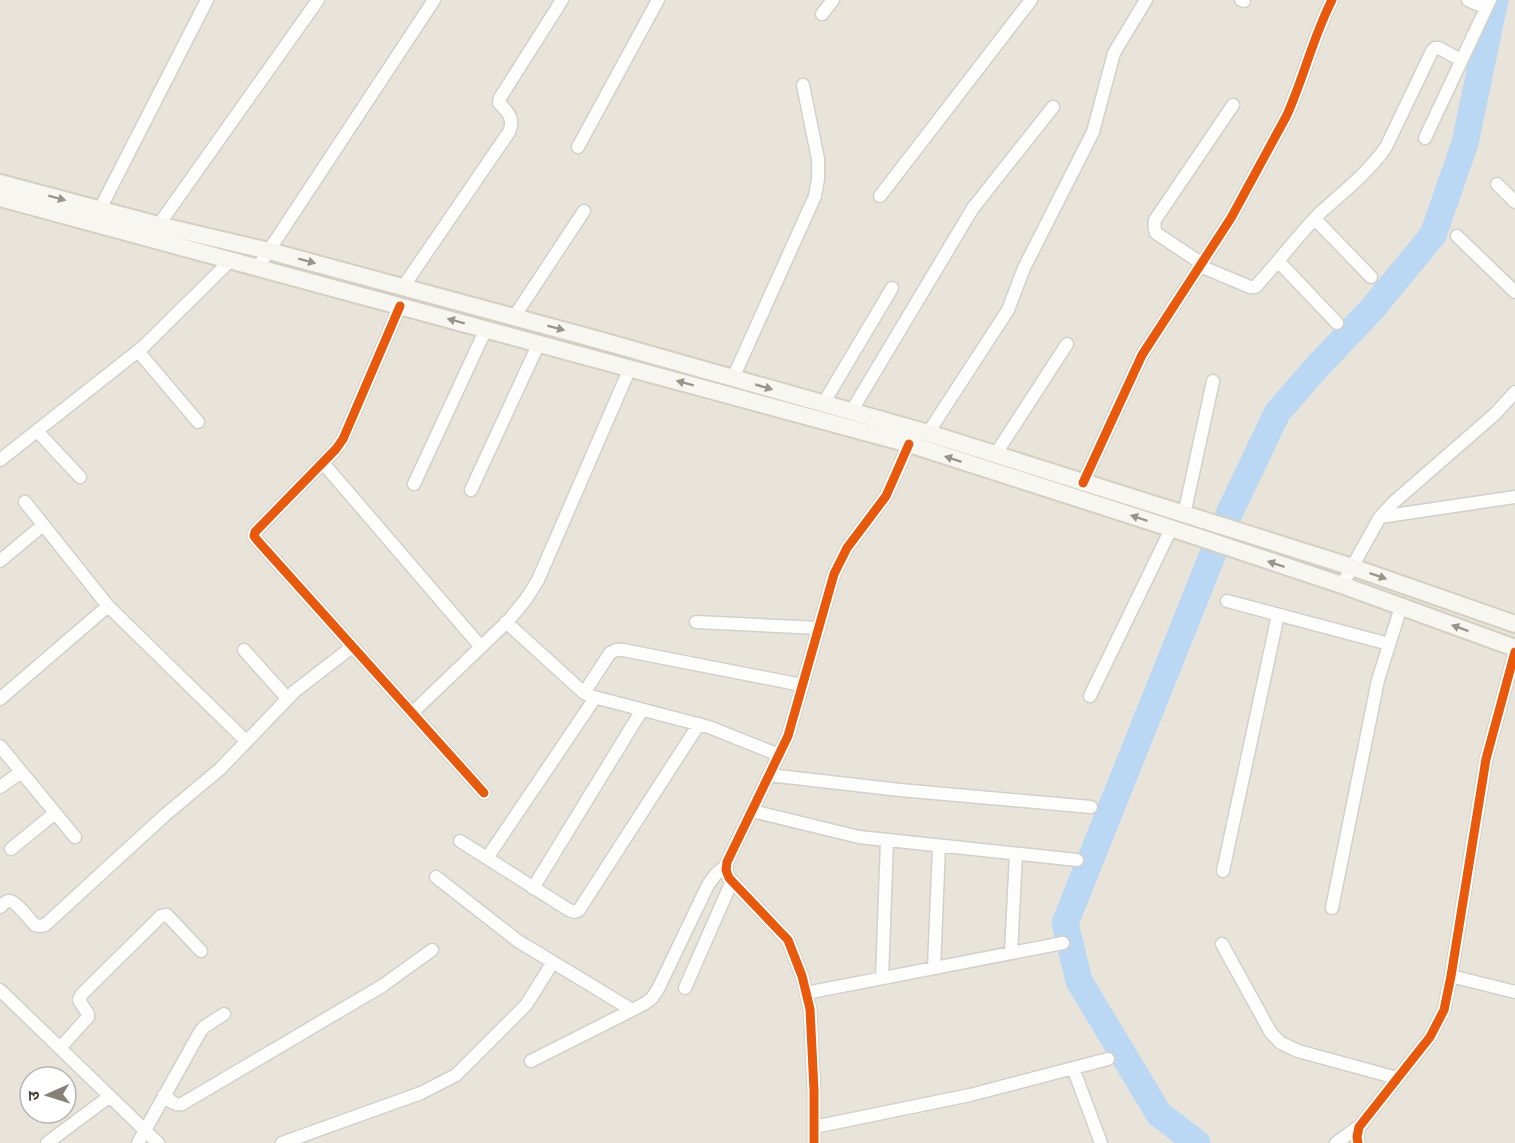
<svg xmlns="http://www.w3.org/2000/svg" width="1515" height="1143" viewBox="0 0 1515 1143" font-family="Signika,'Noto Sans Devanagari',sans-serif">
<style>
.residential{fill:#e8e4da;fill-rule:evenodd}
.lines{fill:none;stroke-linecap:round;stroke-linejoin:round}
.river{stroke:#bad8f4;stroke-width:27}
.minor-casing{stroke:#d1d0ca;stroke-width:15}
.secondary-casing{stroke:#d3d0c3;stroke-width:20}
.minor{stroke:#fdfdfc;stroke-width:12}
.secondary{stroke:#f7f6f0;stroke-width:16}
.cycleway-casing{stroke:#fff;stroke-width:13}
.cycleway{stroke:#e8590c;stroke-width:9}
.oneway{fill:#98958a}
</style>
<rect width="100%" height="100%" fill="#f3f2ed"/>
<!-- residential -->
<path class="residential" d="M0 0H1515V1143H0ZM30 1077H66V1113H30Z"/>
<g class="lines">
<!-- river -->
<path class="river" d="M1197 1143 1159 1114 1079 981 1065 923 1229 514 1277 413 1317 367 1372 309 1433 235 1465 143 1495 0"/>
<defs>
<path id="minor" d="M1241 0 1244 1
M1468 0 1486 8
M822 14 833 0
M1425 138 1490 0
M578 147 658 0
M1497 184 1515 202
M880 196 1031 0
M100 209 207 0
M1315 219 1371 277
M155 230 318 0
M1457 236 1515 292
M1278 261 1337 323
M1201 263 1156 233C1154 228 1154 225 1155 220L1233 105
M1200 266 1250 287H1255C1278 263 1297 236 1320 213 1343 192 1368 173 1386 147L1432 51 1435 48H1439L1461 60
M258 267 434 0
M403 287 509 132C515 119 508 112 499 103L500 98 562 0
M400 306 343 439 336 449 255 532 254 536 257 540 484 793
M514 317 584 211
M138 351 198 422
M733 378 815 196 818 179V159L803 85
M823 404 892 288
M851 412 973 208 1053 107
M37 431 80 477
M928 433 1008 310 1024 268 1093 132 1114 53 1146 0
M995 455 1067 344
M0 460 143 347 231 260
M323 463 481 647
M1083 483 1142 355 1231 218 1287 115C1304 77 1313 37 1332 0
M414 484 486 329
M471 490 539 343
M25 502 108 606 246 741
M1184 515 1213 381
M1380 517 1515 497
M0 561 43 525
M1342 585 1380 517 1394 502 1495 414 1515 392
M1227 601 1389 644
M506 622 584 693 590 696 709 727 779 755
M696 622 819 628
M244 650 287 698
M584 693 610 653 616 650H623L802 685
M1090 696 1171 529
M0 699 108 606
M412 713 509 620 526 599 538 580 630 368
M0 746 75 837
M769 775 900 790 1091 807
M0 787 21 772
M752 811 859 837 1077 860
M460 841 569 910 575 912 579 910 699 724
M11 849 55 813
M487 858 595 698
M1223 871 1278 615
M436 877 518 941 632 1010
M533 888 642 710
M0 907C2 905 6 901 9 901 16 901 30 920 35 925L40 926 45 925 165 815 220 769 295 691 352 647
M1332 908 1378 680 1401 607
M1222 944 1271 1033 1281 1043 1298 1051 1397 1078
M1011 953 1016 854
M934 968 939 846
M1451 976 1515 992
M882 978 887 841
M685 988 732 881
M0 990 158 1143
M806 993 1063 943
M60 1048 88 1017V1014L79 1000 82 994 161 916 167 915 201 951
M531 1061 644 1004 652 998 658 989 708 885 716 874 727 865
M1073 1068 1101 1143
M164 1095C170 1100 174 1106 182 1104L382 986 432 950
M814 1127 970 1095 1108 1059
M47 1143 110 1096
M138 1143 200 1032 204 1027 224 1014
M282 1143 421 1093 456 1075 526 1005 553 962
M814 1143V1090L810 1009 802 976 788 940 729 878 726 870 727 862 788 736 834 574 847 548 886 496 909 444
M1336 1143 1362 1124
M1358 1143 1357 1137 1359 1127 1430 1037 1444 1010 1451 976 1486 759 1515 652"/>
<path id="secondary" d="M0 183 158 225 269 251 588 337 928 433 1352 567 1515 624
M0 198 909 444 1195 536 1342 585 1515 648"/>
</defs>
<!-- minor casing -->
<use href="#minor" class="minor-casing"/>
<!-- secondary casing -->
<use href="#secondary" class="secondary-casing"/>
<!-- minor -->
<use href="#minor" class="minor"/>
<!-- secondary -->
<use href="#secondary" class="secondary"/>
<defs>
<path id="cycleway" d="M400 306 343 439 336 449 255 532 254 536 257 540 484 793
M1083 483 1142 355 1231 218 1287 115C1304 77 1313 37 1332 0
M814 1143V1090L810 1009 802 976 788 940 729 878 726 870 727 862 788 736 834 574 847 548 886 496 909 444
M1358 1143 1357 1137 1359 1127 1430 1037 1444 1010 1451 976 1486 759 1515 652"/>
</defs>
<!-- cycleway casing -->
<use href="#cycleway" class="cycleway-casing"/>
<!-- cycleway -->
<use href="#cycleway" class="cycleway"/>
</g>
<!-- one-way arrows -->
<defs><path id="oneway-solid" d="M-6-.8H1V-3.2L6.5 0L1 3.2V.8H-6Z" transform="scale(1.5)"/></defs>
<g class="oneway">
<use href="#oneway-solid" transform="translate(57 198) rotate(15)"/>
<use href="#oneway-solid" transform="translate(307 261) rotate(15)"/>
<use href="#oneway-solid" transform="translate(456 321) rotate(-165)"/>
<use href="#oneway-solid" transform="translate(556 328) rotate(15)"/>
<use href="#oneway-solid" transform="translate(685 383) rotate(-165)"/>
<use href="#oneway-solid" transform="translate(764 387) rotate(16)"/>
<use href="#oneway-solid" transform="translate(953 459) rotate(-162)"/>
<use href="#oneway-solid" transform="translate(1139 518) rotate(-162)"/>
<use href="#oneway-solid" transform="translate(1276 564) rotate(-162)"/>
<use href="#oneway-solid" transform="translate(1378 576) rotate(19)"/>
<use href="#oneway-solid" transform="translate(1460 628) rotate(-160)"/>
</g>
<!-- north arrow -->
<g transform="translate(48 1095) rotate(267)"><circle r="28" fill="#ffffff" stroke="#b7b5af" stroke-width="1.5"/>
<path d="M0-4.5L10 22L0 15L-10 22Z" fill="#868277"/>
<text y="-9" font-size="16" font-weight="bold" text-anchor="middle" fill="#4b4537">उ</text>
</g>
</svg>
